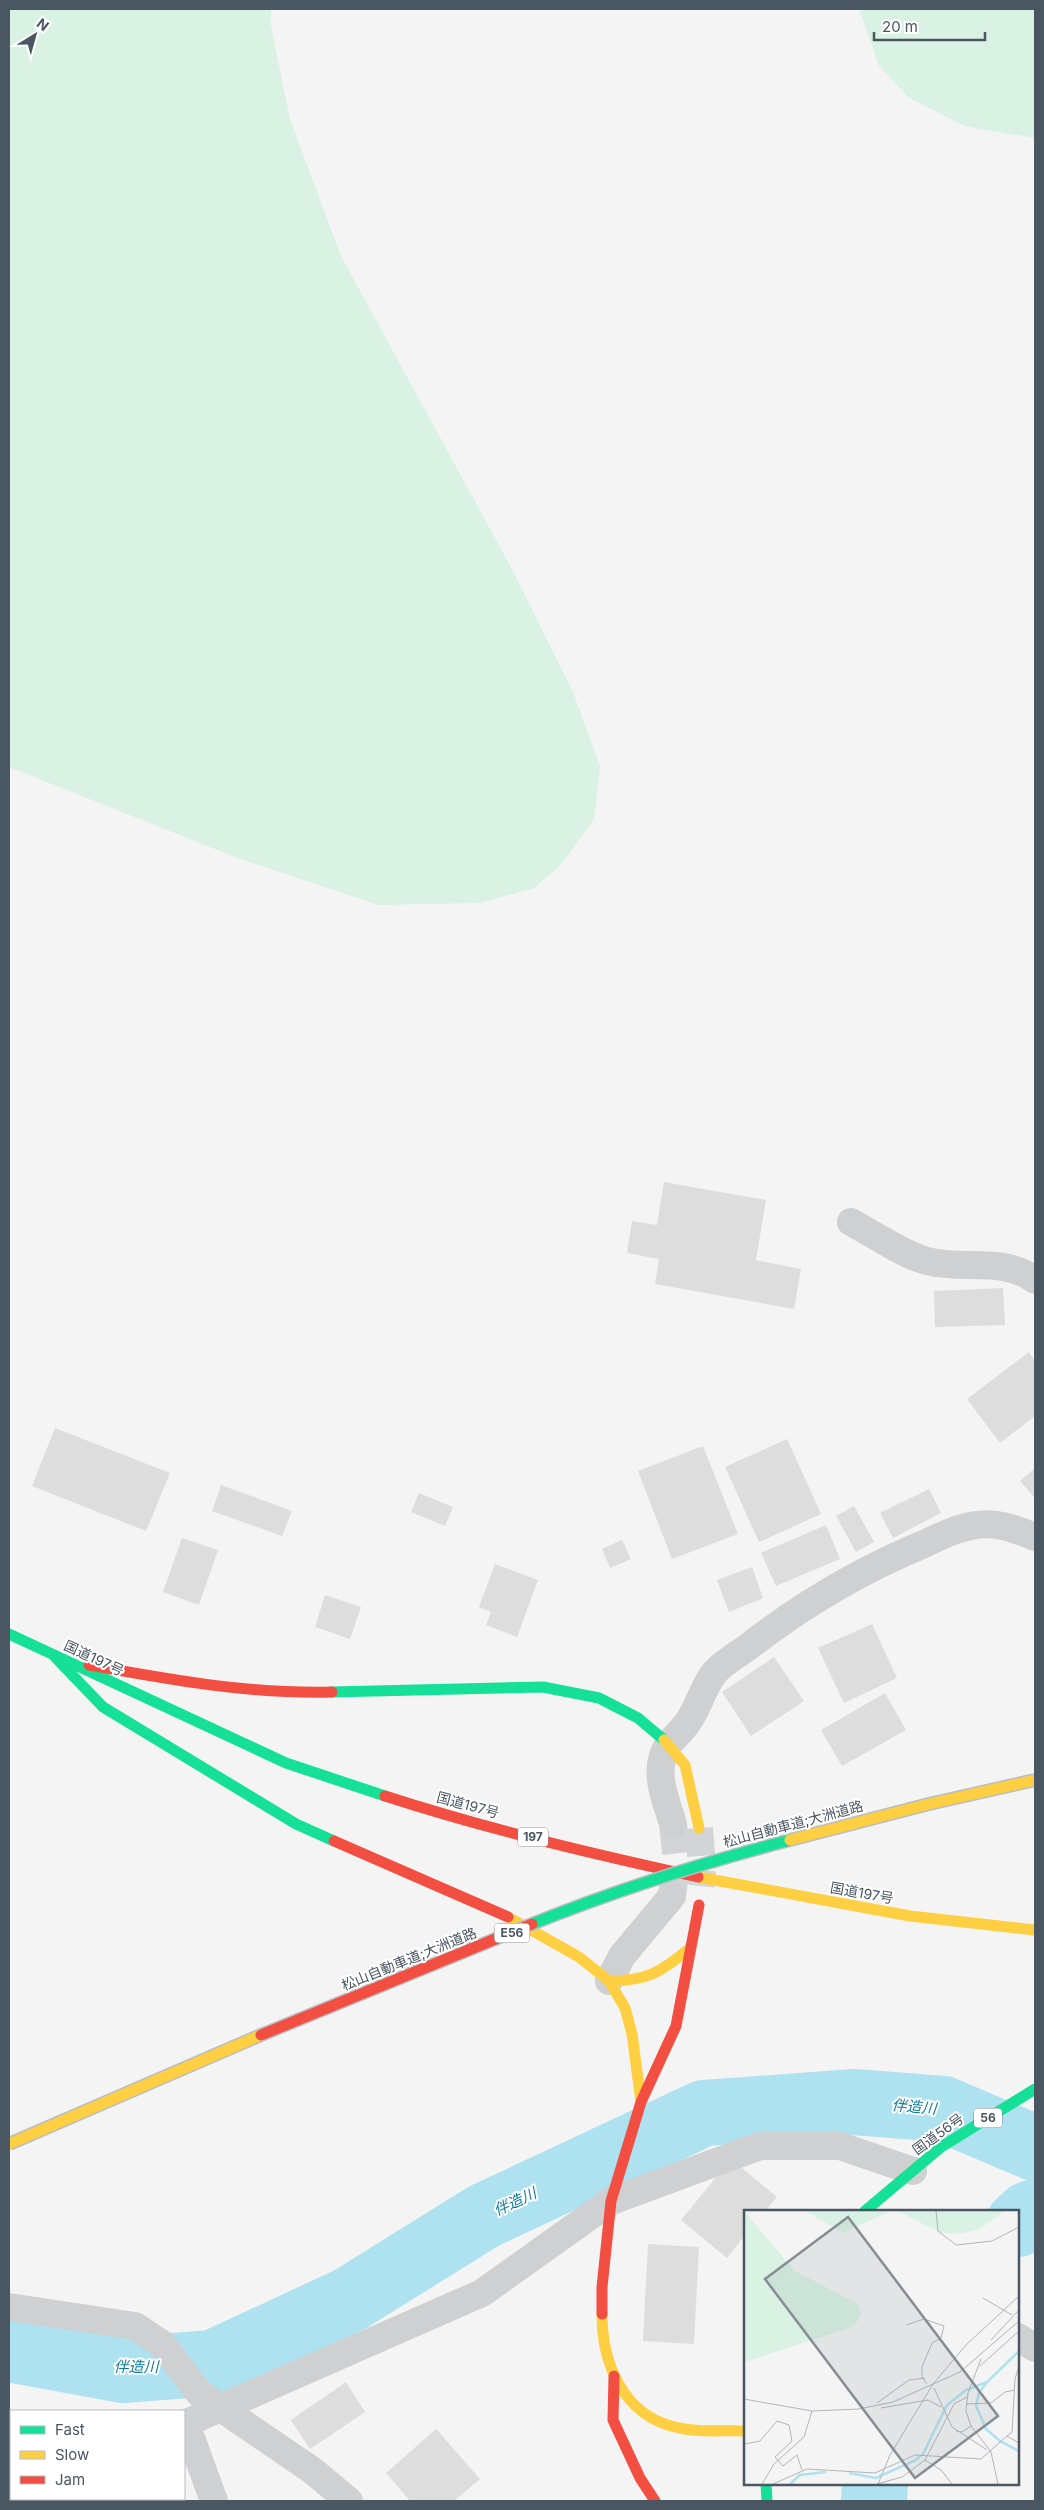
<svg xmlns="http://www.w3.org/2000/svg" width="1044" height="2510" viewBox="0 0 1044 2510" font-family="Inter,'Noto Sans JP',sans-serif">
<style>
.green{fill:#d9f2e3}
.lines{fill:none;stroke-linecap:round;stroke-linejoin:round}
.river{stroke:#aee2f0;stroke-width:66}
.building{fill:#ddddde}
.street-tunnel{stroke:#d2d4d7;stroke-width:28;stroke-dasharray:28 14;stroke-linecap:butt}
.secondary-tunnel{stroke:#d2d4d7;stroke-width:28;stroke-dasharray:28 14;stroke-linecap:butt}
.street{stroke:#ced0d2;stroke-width:28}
.fast{stroke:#16e098;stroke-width:11}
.slow{stroke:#ffcf43;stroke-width:11}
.jam{stroke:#f24e42;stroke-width:11}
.fast-bridge-casing{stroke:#b9bec3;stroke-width:14;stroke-linecap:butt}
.slow-bridge-casing{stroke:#b9bec3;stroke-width:14;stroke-linecap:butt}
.jam-bridge-casing{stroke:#b9bec3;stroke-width:14;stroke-linecap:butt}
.fast-bridge{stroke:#16e098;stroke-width:11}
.slow-bridge{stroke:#ffcf43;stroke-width:11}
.jam-bridge{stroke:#f24e42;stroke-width:11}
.labels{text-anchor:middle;stroke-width:4;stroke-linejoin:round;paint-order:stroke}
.shield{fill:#fff;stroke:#808990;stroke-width:1}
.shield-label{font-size:12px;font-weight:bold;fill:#4a5661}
.street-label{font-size:14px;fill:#4a5661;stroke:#fff}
.water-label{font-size:15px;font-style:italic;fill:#0c7c9b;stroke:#fff}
.inset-river{fill:none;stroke:#aee2f0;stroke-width:2.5}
.inset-road{fill:none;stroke:#b0b5b9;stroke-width:1}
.view{fill:#868d94;fill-opacity:0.15;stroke:#868d94;stroke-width:2.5}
.inset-edge{fill:none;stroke:#4a5661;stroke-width:2.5}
</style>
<rect width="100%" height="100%" fill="#f4f4f4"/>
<!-- green -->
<path class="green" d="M9 9H271V26L290 119 341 256 512 569 573 692 600 766 594 819 561 865 534 888 480 903 378 905 240 859 9 767Z
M859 9H1035V138L964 126 909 98 879 66Z"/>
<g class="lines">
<!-- river -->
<path class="river" d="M1018 2224 1029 2214 1035 2212
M9 2349 123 2370 213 2363 349 2300 484 2216 704 2113 854 2102 943 2109 1035 2148
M874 2501 875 2484"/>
</g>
<!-- building -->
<path class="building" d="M664 1182 766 1200 756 1260 801 1269 794 1309 655 1284 659 1259 627 1253 632 1221 657 1225Z
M1003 1288 1005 1325 935 1327 934 1291Z
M1029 1352 1035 1361V1416L1000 1443 967 1399Z
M55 1428 170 1473 146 1531 32 1486Z
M787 1439 821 1514 759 1542 725 1467Z
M703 1446 738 1534 672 1559 638 1471Z
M1035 1468V1498L1020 1481Z
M221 1485 292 1511 282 1536 212 1511Z
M929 1489 941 1513 893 1538 880 1513Z
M419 1493 453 1507 445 1526 411 1512Z
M854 1506 874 1542 856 1552 836 1516Z
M826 1525 840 1559 776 1586 761 1553Z
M182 1538 218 1550 199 1605 163 1592Z
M622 1540 631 1559 610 1568 602 1549Z
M495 1564 538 1580 517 1637 486 1625 491 1612 479 1607Z
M752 1567 763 1598 729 1612 717 1580Z
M325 1595 361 1607 350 1639 315 1627Z
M872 1624 897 1678 844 1703 818 1648Z
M774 1657 804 1701 751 1736 722 1692Z
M885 1693 906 1730 842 1766 821 1730Z
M731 2159 777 2197 765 2211H745V2235L727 2258 681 2220Z
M648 2244 699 2247 694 2344 643 2341Z
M346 2382 365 2412 310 2449 291 2420Z
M436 2429 480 2479 454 2501H410L386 2473Z"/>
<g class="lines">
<!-- street-tunnel -->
<path class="street-tunnel" d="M672 1895 677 1860 673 1824"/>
<!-- secondary-tunnel -->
<path class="secondary-tunnel" d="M699 1828 702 1868 700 1886"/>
<!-- street -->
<path class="street" d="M851 1222C871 1233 906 1256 927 1261 964 1271 1003 1256 1035 1280
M673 1824C668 1806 658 1784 661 1765 664 1742 677 1738 688 1722 699 1706 703 1687 715 1672 724 1662 737 1655 748 1647 802 1605 861 1570 924 1544 941 1536 959 1527 977 1525 999 1522 1015 1529 1035 1537
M609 1981 622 1956 672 1896
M9 2307 135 2326 162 2344 199 2393 313 2471 349 2501
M1018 2337 1035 2348
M9 2424H11
M184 2424 482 2293 611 2201 760 2146H840L913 2171
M186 2424 214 2501"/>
<!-- fast -->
<path class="fast" d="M9 1634 286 1763 385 1796
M55 1657 103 1707 296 1824 334 1841
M332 1692 543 1687 599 1698 638 1718 664 1740
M865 2211 941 2147 1035 2089
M766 2484 767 2501"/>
<!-- slow -->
<path class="slow" d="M664 1740 685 1765 699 1828
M698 1877 910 1916 1035 1930
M508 1917 579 1957 609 1981 625 2008 632 2034 641 2102
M609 1981C647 1981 661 1972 690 1948
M602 2314C602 2363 623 2415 675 2427 697 2433 723 2430 745 2431"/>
<!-- jam -->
<path class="jam" d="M89 1665C172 1680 248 1694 332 1692
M385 1796C487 1829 593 1854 698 1877
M334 1841 508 1917
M602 2314V2287L611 2201 641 2102 676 2026 699 1905
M614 2376 613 2420 640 2478 655 2501"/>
<defs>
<path id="fast-bridge" d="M532 1924C616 1890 702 1863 790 1840"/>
<path id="slow-bridge" d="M790 1840 929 1804 1035 1780
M9 2144 261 2035"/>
<path id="jam-bridge" d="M261 2035 532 1924"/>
</defs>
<!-- fast-bridge casing -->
<use href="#fast-bridge" class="fast-bridge-casing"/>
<!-- slow-bridge casing -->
<use href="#slow-bridge" class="slow-bridge-casing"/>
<!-- jam-bridge casing -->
<use href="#jam-bridge" class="jam-bridge-casing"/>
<!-- fast-bridge -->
<use href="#fast-bridge" class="fast-bridge"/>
<!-- slow-bridge -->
<use href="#slow-bridge" class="slow-bridge"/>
<!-- jam-bridge -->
<use href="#jam-bridge" class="jam-bridge"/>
</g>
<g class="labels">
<!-- shield labels -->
<g class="shield">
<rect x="518" y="1827.5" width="30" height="19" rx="4"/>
<rect x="494.5" y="1923.5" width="35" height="19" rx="4"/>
<rect x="974" y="2108.5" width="28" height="19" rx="4"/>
</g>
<g class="shield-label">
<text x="533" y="1841">197</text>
<text x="512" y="1937">E56</text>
<text x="988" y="2122">56</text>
</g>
<!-- street labels -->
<g class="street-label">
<text transform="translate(94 1658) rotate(25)" y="5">国道197号</text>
<text transform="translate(468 1805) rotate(15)" y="5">国道197号</text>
<text transform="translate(793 1824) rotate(-15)" y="5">松山自動車道;大洲道路</text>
<text transform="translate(862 1893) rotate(10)" y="5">国道197号</text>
<text transform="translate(409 1959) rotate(-22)" y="5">松山自動車道;大洲道路</text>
<text transform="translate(938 2134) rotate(-36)" y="5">国道56号</text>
</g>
<!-- water labels -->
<g class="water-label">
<text transform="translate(914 2107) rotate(5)" y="5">伴造川</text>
<text transform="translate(515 2202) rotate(-25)" y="5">伴造川</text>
<text x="136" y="2372">伴造川</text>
</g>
</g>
<!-- overview -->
<g transform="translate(744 2210)">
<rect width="275" height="275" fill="#f4f4f4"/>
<path d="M0 1 51 61 114 94 117 104 113 112 105 118 0 152ZM62 1H147L99 23ZM154 1H261L234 20 212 24 195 22Z" fill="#d9f2e3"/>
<path class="inset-river" d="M275 141 243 172 235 183 232 196 242 219 256 231 275 241M105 263 132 268 172 250 179 244 203 195 222 180 243 172M46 274 56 265 82 262"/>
<path class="inset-road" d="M192 1 194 21 212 35 248 31 275 17M239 88 268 105M162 115 180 109 200 116 197 128 188 133 178 157V167L183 174M247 130 275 100M237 149 224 183 222 201 227 216 247 242 254 274M236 156 275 121M275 156 271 169 268 222 263 226 275 233M190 178 208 217 243 240M0 189 68 201 115 199 149 192 216 162 275 111M133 193 165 170 181 168M222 194 247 193 261 182 271 180M137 198 184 190 197 197M212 221 218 222 227 216M0 234 16 231 33 211 45 215 48 231 31 247 39 256 53 245 58 260M181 250 197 260 208 274M18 274 30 254 60 227 68 201M29 274 63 259 131 263 171 245 237 249 263 226M133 274 158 267 181 250 210 194 223 187M134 274 146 245 189 174 222 135 275 86"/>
<path class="view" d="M104 7 254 206 171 268 21 69Z"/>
<rect width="275" height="275" class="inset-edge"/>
</g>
<!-- border -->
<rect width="1044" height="2510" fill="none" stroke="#4a5661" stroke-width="20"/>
<!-- legend -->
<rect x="10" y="2410" width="175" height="90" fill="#ffffff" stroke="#b7bbc0"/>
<rect x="20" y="2426" width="25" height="8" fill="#16e098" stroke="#b7bbc0"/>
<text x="55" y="2435" font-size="15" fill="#4a5661">Fast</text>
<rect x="20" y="2451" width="25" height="8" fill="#ffcf43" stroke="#b7bbc0"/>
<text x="55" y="2460" font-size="15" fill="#4a5661">Slow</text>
<rect x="20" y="2476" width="25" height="8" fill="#f24e42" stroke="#b7bbc0"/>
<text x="55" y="2485" font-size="15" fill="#4a5661">Jam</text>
<!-- north arrow -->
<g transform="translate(35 35) rotate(37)" stroke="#ffffff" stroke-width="4" paint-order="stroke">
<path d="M0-4L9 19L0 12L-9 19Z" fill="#4a5661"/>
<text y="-8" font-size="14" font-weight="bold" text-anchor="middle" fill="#4a5661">N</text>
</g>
<!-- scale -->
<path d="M874 32v8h111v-8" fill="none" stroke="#4a5661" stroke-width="2.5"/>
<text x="882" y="32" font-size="15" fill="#4a5661" stroke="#ffffff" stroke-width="4" paint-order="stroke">20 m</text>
</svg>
